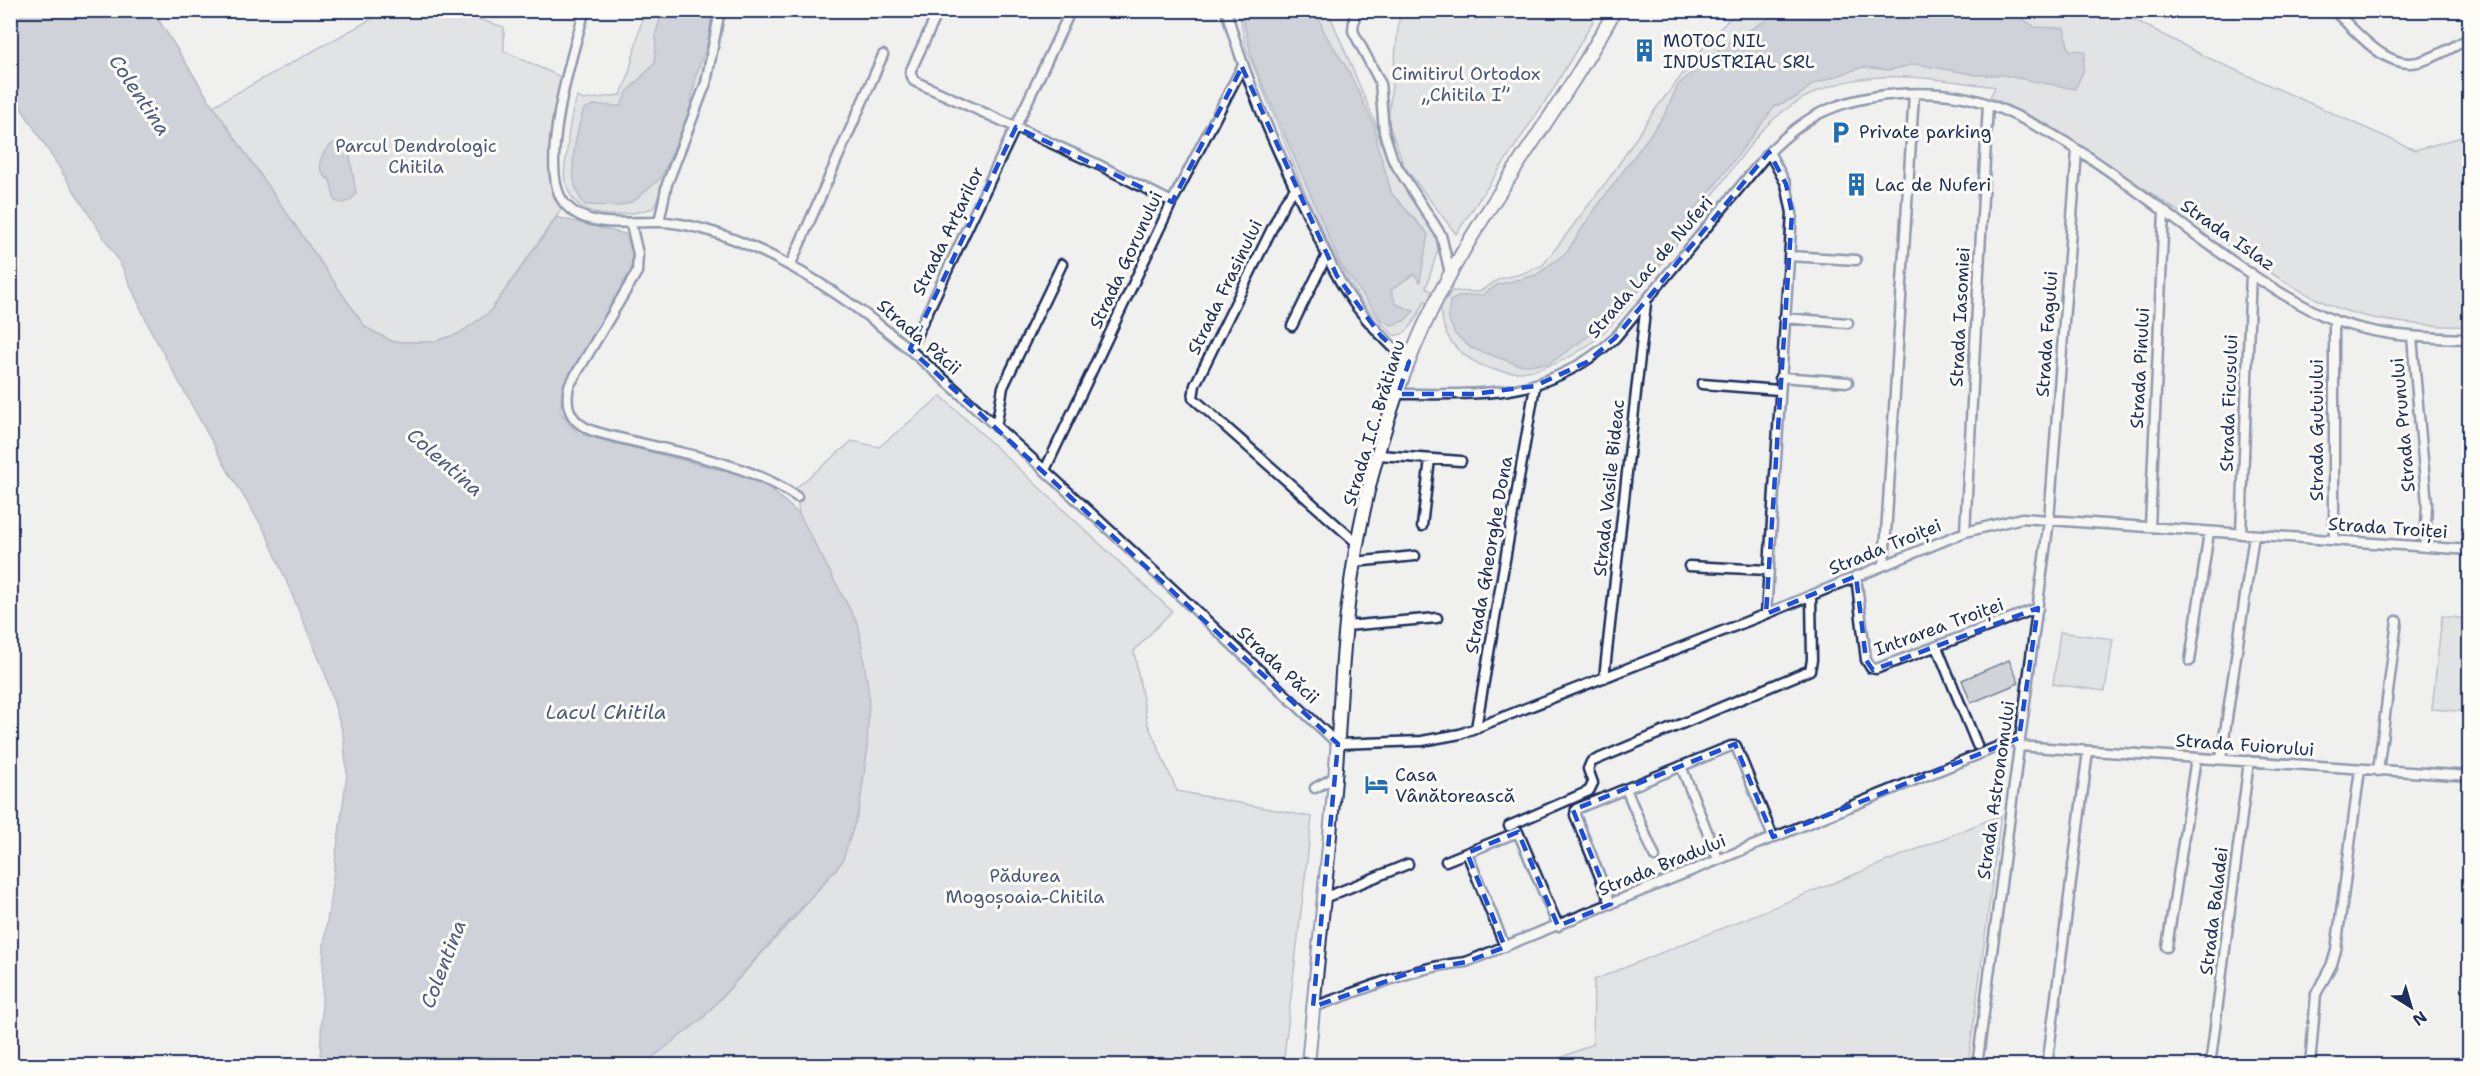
<svg xmlns="http://www.w3.org/2000/svg" width="2480" height="1076" viewBox="0 0 2480 1076" font-family="'Shantell Sans',sans-serif">
<style>
.green{fill:#d0d3d8;stroke:#76819b;stroke-width:1.5}
.water{fill:#a7adbd;stroke:#6f7b97;stroke-width:1.5}
.lines{fill:none;stroke-linecap:round;stroke-linejoin:round}
.minor-casing{stroke:#1b2f5e;stroke-width:13}
.secondary-casing{stroke:#1b2f5e;stroke-width:16}
.minor{stroke:#fdfcf7;stroke-width:8}
.secondary{stroke:#fdfcf7;stroke-width:12}
.marked{fill:none;stroke:#1d4ed8;stroke-width:4.5;stroke-dasharray:12 8;stroke-linejoin:round}
.labels{text-anchor:middle;stroke-width:6;stroke-linejoin:round;paint-order:stroke}
.poi-label{font-size:18px;fill:#1b2f5e;stroke:#fdfcf7;text-anchor:start}
.park-label{font-size:18px;fill:#48587c;stroke:#fdfcf7}
.street-label{font-size:18px;fill:#1b2f5e;stroke:#fdfcf7}
.water-label{font-size:20px;font-style:italic;fill:#4c5b7f;stroke:#fdfcf7}
</style>
<rect width="100%" height="100%" fill="#f0f0ee"/>
<filter id="ink" filterUnits="userSpaceOnUse"><feTurbulence type="fractalNoise" baseFrequency=".0167" numOctaves="2"/><feDisplacementMap in="SourceGraphic" scale="12" xChannelSelector="R" yChannelSelector="G"/><feConvolveMatrix kernelMatrix="1 2 1 2 8 2 1 2 1" color-interpolation-filters="sRGB"/></filter>
<g filter="url(#ink)">
<!-- green -->
<path class="green" d="M2116 10 2204 56 2415 150 2469 135V326C2429 327 2373 322 2335 307 2312 298 2290 285 2269 272L2049 125 1990 97 1995 87C1906 74 1830 61 1762 130 1718 185 1680 244 1634 297 1625 309 1615 322 1604 332 1572 362 1521 385 1479 364 1455 352 1442 336 1441 308L1425 301C1418 313 1410 338 1393 335L1360 300 1332 251 1304 190 1246 48 1239 11H1328L1378 129 1440 243 1426 288 1446 299 1452 291 1479 292 1499 279 1521 274 1543 265 1613 173 1654 111 1710 39 1737 11Z
M386 11H451L504 27V51L565 79 554 169 565 204 489 313 458 334 433 342H393L365 327 213 106Z
M644 11H720L701 97 668 180 653 208C620 218 574 223 565 180 563 172 566 160 567 152 568 132 570 116 577 97L583 100 621 95 628 77Z
M1400 11H1599L1554 88 1456 234 1404 166 1388 121Z
M941 396 1172 611 1134 651 1147 722 1177 791 1312 817 1283 1065 641 1066 702 1019 797 915 842 862 859 810 867 752 859 627 799 514 796 488 852 441 879 447Z
M2442 616 2469 619V712L2432 709Z
M2060 632 2113 639 2105 691 2053 684Z
M2009 660 2019 683 1971 703 1962 680Z
M2001 815 1968 1065H1544L1593 1044 1594 980Z"/>
<!-- water -->
<path class="water" d="M11 11H153L213 106 365 327 393 342H433L458 334 489 313 557 217 625 234 636 260 616 300 572 370 564 388 560 410 567 422 579 434 741 475 768 487 799 514 859 627 869 695 867 752 859 810 842 862 702 1019 645 1063 641 1066 320 1065 324 944 347 774 343 734 325 673 266 533 227 469 151 331 120 263 11 92Z
M663 11H712L709 40 696 75 689 114 661 178 634 201 619 206 585 205C564 181 575 137 584 109L593 105 621 106 627 92 655 63 656 32Z
M1241 11H1316L1325 34 1347 68 1375 127 1378 147 1392 194 1428 234 1420 282 1414 274 1391 290 1396 304 1414 311 1404 321 1392 325 1381 320 1341 265 1253 62Z
M1781 11H2010L2035 27 2064 28 2069 50 2085 51 2083 72 2075 89 2002 75H1977L1916 64 1889 70 1863 67 1813 84 1797 97 1775 106 1706 197 1688 216 1662 263 1611 320 1549 364 1519 365 1471 348 1455 334 1448 317 1450 301 1460 296 1482 295 1497 285 1536 275 1567 252 1590 216 1664 116 1678 85 1720 48Z
M337 142 345 145 349 150 356 194C349 202 345 205 335 201L330 180C313 171 320 148 337 142Z"/>
<g class="lines">
<defs>
<path id="minor" d="M585 10C573 50 536 171 565 204 587 230 630 221 659 222 674 222 692 226 706 230 735 238 765 252 792 267 874 312 938 374 1007 436 1119 537 1228 641 1338 744L1422 741 1460 734 1766 614 1965 532 2022 518 2470 550
M939 10 910 72 914 81 1099 165 1172 202
M1226 10C1246 82 1275 147 1307 213 1322 244 1335 278 1356 306 1372 327 1390 345 1409 362
M1355 10 1353 31 1380 82 1384 132 1393 160 1441 235 1450 273
M2333 10C2356 30 2385 70 2418 62 2436 58 2454 46 2470 38
M1295 189 1286 200 1195 385 1193 398 1357 543
M659 222 667 184 706 83 720 10
M631 224 638 254 637 272 569 386C564 409 572 423 593 431 660 451 739 457 797 497
M1789 256 1856 260
M790 266 883 55
M1784 318 1848 323
M1292 326 1327 255
M2412 337 2427 504 2425 547
M910 349 1071 10
M1780 377 1848 382
M1702 384 1779 390
M1398 394C1484 394 1547 400 1615 338L1769 152C1786 136 1805 119 1827 110 1871 91 1943 87 1988 104 2109 149 2206 260 2322 315 2367 336 2421 338 2470 339
M996 427 1003 387 1062 264
M1379 455 1461 461
M1045 470 1172 202 1242 67
M1422 526 1430 459
M2150 527 2164 211
M1965 532 1988 104
M2241 534 2251 273
M2334 540V320
M1354 562 1415 556
M1884 565 1914 94
M1689 566 1768 570
M1856 576 1866 660 1871 668 1876 669 2038 608
M1766 614 1792 213 1786 184 1769 152
M1346 626 1437 618
M1937 647 1977 745
M2190 661 2209 532
M1604 678 1646 303
M1476 728 1535 386
M2018 746 2470 776
M2221 759 2254 535
M1681 766 1718 859
M2378 771 2397 621
M1315 788 1335 777
M1626 789 1655 857
M1509 826 1589 791 1593 783 1588 769 1591 762 1810 670 1812 660 1811 595
M1467 853 1505 947
M1446 861 1518 832 1558 926
M1324 898 1408 864
M1611 904 1575 815 1576 809 1731 746H1736L1773 837
M2167 947 2196 758
M1313 1007C1364 990 1412 967 1466 962L2019 738
M1977 1066 2049 520 2077 151
M2047 1066 2088 751
M2210 1066 2249 761
M2310 1066 2316 994 2332 964 2336 950 2360 769"/>
<path id="secondary" d="M1308 1066C1316 970 1327 875 1335 779 1340 721 1341 663 1348 605 1359 512 1384 415 1423 328 1474 215 1556 119 1615 10"/>
</defs>
<!-- minor casing -->
<use href="#minor" class="minor-casing"/>
<!-- secondary casing -->
<use href="#secondary" class="secondary-casing"/>
<!-- minor -->
<use href="#minor" class="minor"/>
<!-- secondary -->
<use href="#secondary" class="secondary"/>
</g>
</g>
<!-- marked area -->
<path d="M0 0H2480V1076H0ZM1242 67 1337 276 1381 336 1409 362 1398 394H1474L1535 386 1587 362 1615 338 1769 152 1786 184 1792 213 1766 614 1856 576 1866 660 1873 670 2038 608 2019 738 1773 837 1735 744 1573 810 1611 904 1558 926 1518 832 1467 853 1505 947 1466 962 1418 970 1313 1007 1338 744 910 349 1016 127 1172 202Z" fill="#f0f0ee" fill-opacity=".55" fill-rule="evenodd"/>
<path class="marked" d="M1242 67 1337 276 1381 336 1409 362 1398 394H1474L1535 386 1587 362 1615 338 1769 152 1786 184 1792 213 1766 614 1856 576 1866 660 1873 670 2038 608 2019 738 1773 837 1735 744 1573 810 1611 904 1558 926 1518 832 1467 853 1505 947 1466 962 1418 970 1313 1007 1338 744 910 349 1016 127 1172 202Z"/>
<!-- icons -->
<defs>
<symbol id="building-bare" viewBox="-9 -9 18 18"><path d="M-4-6H4V6H1V3H-1V6H-4ZM-2.5-4.3h1.7v1.8h-1.7ZM.8-4.3h1.7v1.8H.8ZM-2.5-1h1.7V.8h-1.7ZM.8-1h1.7V.8H.8Z" fill="#1f6fb2" stroke="#fdfcf7" stroke-width="2.5" paint-order="stroke"/></symbol>
<symbol id="parking-bare" viewBox="-9 -9 18 18"><path d="M-3.5-5.5H1a3.5 3.5 0 0 1 0 7H-1V5.5H-3.5ZM-1-3.4V-.6H.8a1.4 1.4 0 0 0 0-2.8Z" fill="#1f6fb2" stroke="#fdfcf7" stroke-width="2.5" paint-order="stroke"/></symbol>
<symbol id="hotel-bare" viewBox="-9 -9 18 18"><path d="M-6-4.5h1.5V1H6V5H4.5V3h-9V5H-6ZM-4 0a1.8 1.8 0 1 1 3.6 0ZM.5 0V-2.5h3Q6-2.5 6 0Z" fill="#1f6fb2" stroke="#fdfcf7" stroke-width="2.5" paint-order="stroke"/></symbol>
</defs>
<g fill-rule="evenodd">
<use href="#building-bare" x="1628" y="34" width="33" height="33"/>
<use href="#parking-bare" x="1824" y="116" width="33" height="33"/>
<use href="#building-bare" x="1840" y="168" width="33" height="33"/>
<use href="#hotel-bare" x="1360" y="768" width="33" height="33"/>
</g>
<g class="labels">
<!-- poi labels -->
<g class="poi-label">
<text x="1663" y="47">MOTOC NIL<tspan x="1663" dy="21">INDUSTRIAL SRL</tspan></text>
<text x="1859" y="138">Private parking</text>
<text x="1875" y="191">Lac de Nuferi</text>
<text x="1395" y="781">Casa<tspan x="1395" dy="21">Vânătorească</tspan></text>
</g>
<!-- park labels -->
<g class="park-label">
<text x="1466" y="80">Cimitirul Ortodox<tspan x="1466" dy="21">„Chitila I”</tspan></text>
<text x="416" y="152">Parcul Dendrologic<tspan x="416" dy="21">Chitila</tspan></text>
<text x="1025" y="882">Pădurea<tspan x="1025" dy="21">Mogoșoaia-Chitila</tspan></text>
</g>
<!-- street labels -->
<g class="street-label">
<text transform="translate(948 231) rotate(-64)" y="6">Strada Arțarilor</text>
<text transform="translate(2228 235) rotate(35)" y="6">Strada Islaz</text>
<text transform="translate(1126 260) rotate(-65)" y="6">Strada Gorunului</text>
<text transform="translate(1650 267) rotate(-49)" y="6">Strada Lac de Nuferi</text>
<text transform="translate(1225 287) rotate(-64)" y="6">Strada Frasinului</text>
<text transform="translate(1960 317) rotate(-87)" y="6">Strada Iasomiei</text>
<text transform="translate(2047 334) rotate(-86)" y="6">Strada Fagului</text>
<text transform="translate(919 337) rotate(41)" y="6">Strada Păcii</text>
<text transform="translate(2140 368) rotate(-87)" y="6">Strada Pinului</text>
<text transform="translate(2229 403) rotate(-88)" y="6">Strada Ficusului</text>
<text transform="translate(1374 423) rotate(-73)" y="6">Strada I.C. Brătianu</text>
<text transform="translate(2403 425) rotate(-95)" y="6">Strada Prunului</text>
<text transform="translate(2317 430) rotate(-90)" y="6">Strada Gutuiului</text>
<text transform="translate(1609 488) rotate(-84)" y="6">Strada Vasile Bideac</text>
<text transform="translate(2388 528) rotate(4)" y="6">Strada Troiței</text>
<text transform="translate(1885 547) rotate(-22)" y="6">Strada Troiței</text>
<text transform="translate(1489 555) rotate(-80)" y="6">Strada Gheorghe Dona</text>
<text transform="translate(1939 627) rotate(-20)" y="6">Intrarea Troiței</text>
<text transform="translate(1278 665) rotate(43)" y="6">Strada Păcii</text>
<text transform="translate(2245 745) rotate(4)" y="6">Strada Fuiorului</text>
<text transform="translate(1996 790) rotate(-82)" y="6">Strada Astronomului</text>
<text transform="translate(1662 865) rotate(-22)" y="6">Strada Bradului</text>
<text transform="translate(2214 911) rotate(-83)" y="6">Strada Baladei</text>
</g>
<!-- water labels -->
<g class="water-label">
<text transform="translate(140 95) rotate(56)" y="7">Colentina</text>
<text transform="translate(445 462) rotate(41)" y="7">Colentina</text>
<text x="606" y="719">Lacul Chitila</text>
<text transform="translate(443 964) rotate(-69)" y="7">Colentina</text>
</g>
</g>
<!-- margin -->
<rect width="2480" height="1076" fill="none" stroke="#fdfcf7" stroke-width="36"/>
<rect x="18" y="18" width="2444" height="1040" fill="none" stroke="#1b2f5e" stroke-width="2" filter="url(#ink)"/>
<!-- north arrow -->
<g transform="translate(2411 1007) rotate(143)" stroke="#fdfcf7" stroke-width="4.5" paint-order="stroke">
<path d="M0-4.5L10 22L0 15L-10 22Z" fill="#1b2f5e"/>
<text y="-9" font-size="16" font-weight="bold" text-anchor="middle" fill="#1b2f5e">N</text>
</g>
</svg>
